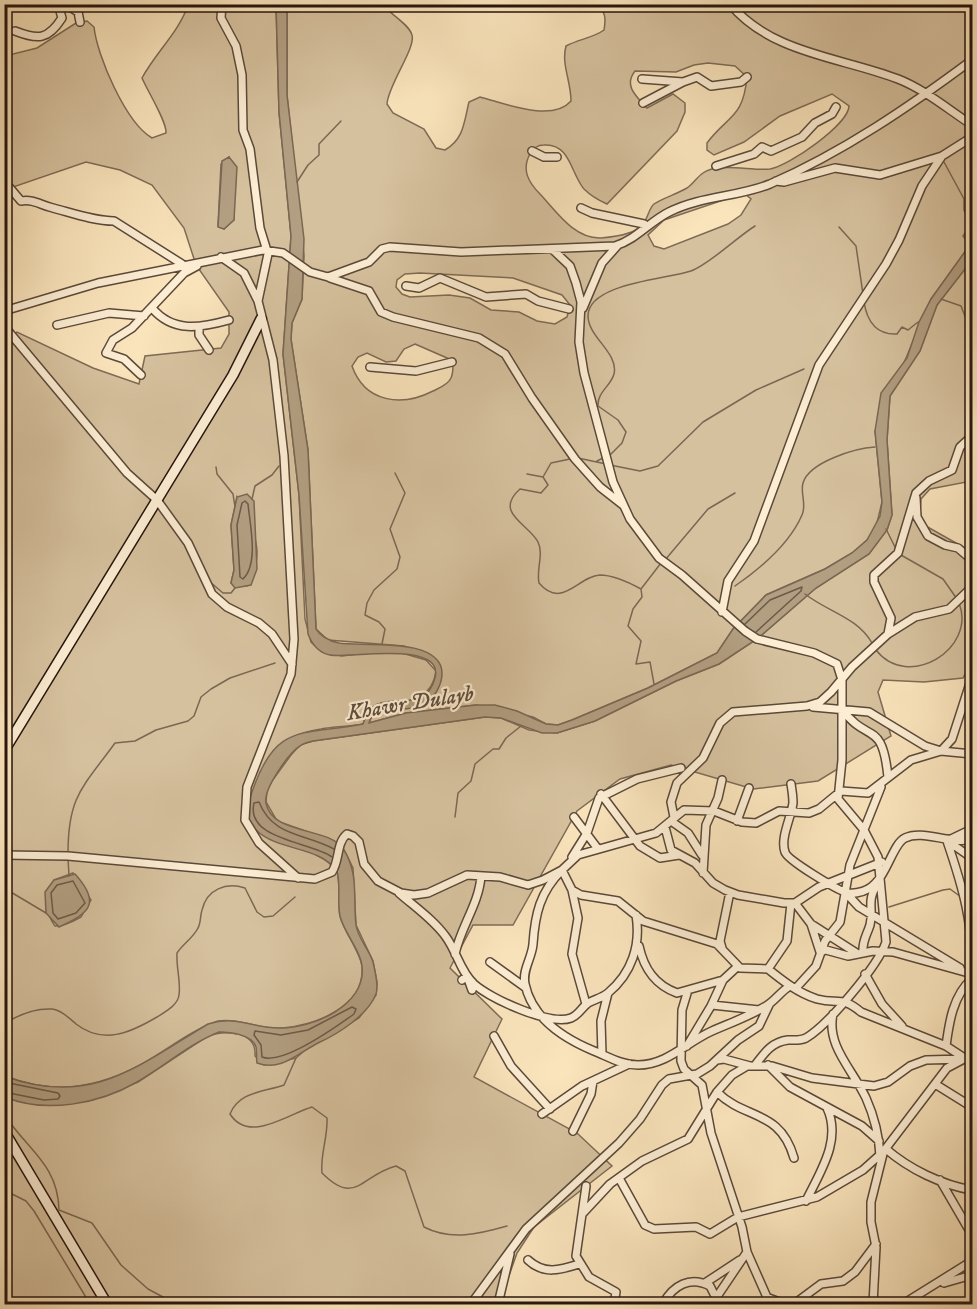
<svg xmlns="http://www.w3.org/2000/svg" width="977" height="1309" viewBox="0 0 977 1309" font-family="'IM FELL DW Pica',serif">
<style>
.green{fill:#d6c19e;stroke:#7e6b56;stroke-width:1.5;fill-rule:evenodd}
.water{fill:#b29e81;stroke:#7a6753;stroke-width:1.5}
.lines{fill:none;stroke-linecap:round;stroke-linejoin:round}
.shore{stroke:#6c5a48;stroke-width:1.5}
.stream{stroke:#7a6753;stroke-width:1.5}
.minor-casing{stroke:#5b493a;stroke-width:10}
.secondary-casing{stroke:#26150e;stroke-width:12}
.minor{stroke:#fcedd3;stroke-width:7}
.secondary{stroke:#fcedd3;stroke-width:9}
.labels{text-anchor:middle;stroke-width:4.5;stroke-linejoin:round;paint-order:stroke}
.water-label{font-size:22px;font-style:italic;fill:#5e4c3c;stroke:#fcedd3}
</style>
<rect width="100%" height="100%" fill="#fae4bc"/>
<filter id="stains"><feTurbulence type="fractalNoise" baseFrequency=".00333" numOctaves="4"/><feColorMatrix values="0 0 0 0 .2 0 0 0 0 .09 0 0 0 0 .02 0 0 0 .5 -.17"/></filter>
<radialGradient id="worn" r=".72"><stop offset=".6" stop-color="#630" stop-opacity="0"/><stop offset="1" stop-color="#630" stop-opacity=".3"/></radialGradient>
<!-- green -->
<path class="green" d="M188 5H276L279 112 291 236 283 354 299 495 305 619 311 642 322 652 342 656 373 652 402 653 426 660 436 671C431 707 397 700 371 708L363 724C349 727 335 726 321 729 265 737 264 771 248 818 270 854 314 841 337 871 341 886 337 901 340 916 344 932 361 953 362 967 365 1007 314 1026 282 1028 260 1030 241 1018 218 1021 191 1030 167 1050 142 1064 96 1089 54 1095 5 1076L4 568 10 560 4 551 5 341 17 332 93 368 139 384 145 356 221 348 229 334V312L196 265 184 228 152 185 120 170 86 162 10 188 5 198V56L37 48 76 23 87 21 94 27C97 56 126 123 152 138L166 133C167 122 148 92 142 78 156 52 179 32 188 5ZM229 157 234 220 224 229 218 226 221 164ZM237 497C252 530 268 551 247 586L231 583 234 570 231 525ZM73 873 91 900 81 917C74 921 63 926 55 926 43 909 46 897 54 880Z
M287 5H383C390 14 409 24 412 35 416 48 388 85 387 104L393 113 424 129 436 148 445 150C464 139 464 122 469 102L480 97C504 103 552 123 571 101 571 81 561 64 566 46 579 39 593 38 604 30 606 18 606 12 596 5H972V242L931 299 875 431 882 502 876 527 867 540 852 553 825 569 766 595 733 629 717 653 648 688 572 720 558 725 546 724 533 717 476 705 406 713 369 723C377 695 419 722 434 695 439 687 436 671 437 661L404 646 328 640 316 629 308 450 291 339 292 323 302 299 304 256 287 95ZM708 63 735 66 747 77C743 119 728 115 707 143V150L714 155 744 142 780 116 832 94 849 106C849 124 789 166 770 169 751 171 718 162 703 173 697 177 693 184 687 188 677 194 663 198 654 204 649 208 648 218 643 224 636 234 613 237 601 238 574 239 556 211 540 194 529 183 521 170 530 154 534 148 537 145 544 145 570 143 571 174 584 189 591 196 598 200 607 204L677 131 685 112V103L673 94 647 108C637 97 623 86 635 71L676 72 694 65ZM744 193 751 199 741 215 728 224 664 249 654 246 648 235 664 220ZM420 273 513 278 562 295 570 305 567 317 555 324 537 321 519 312 491 310 470 298 449 295 410 297 402 294 396 287 397 280 405 274ZM415 344 447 358 453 364C453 368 453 374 451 378 448 385 439 388 433 391 402 407 365 403 352 366L358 357 367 353 386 362 396 361 404 349Z
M972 260V481L930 489 921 499 920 512 924 525 972 552V661L963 678 924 682 883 680 878 692 891 736 818 781 753 789 671 765 620 779 577 811 513 925H473L450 968 502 1019 474 1077 577 1133 612 1166 534 1227 517 1253 499 1304H27L21 1302 5 1304 4 1097 92 1100 138 1082 206 1037C224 1030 257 1030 255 1056L264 1065 296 1058 305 1050 359 1018 376 995 377 982 373 961 356 925 353 868 343 848 328 839 277 821 266 802 267 791 272 781 291 755 300 745 313 741 485 717 501 718 529 730 557 733 595 721 676 681 719 664 757 639 816 588 869 554 887 530 892 515 887 440 890 396 920 351 937 305Z"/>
<!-- water -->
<path class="water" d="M276 5H287V95L304 239 302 299 292 323 291 339 308 450 316 629C321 637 330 641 339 643 361 647 443 636 442 674 442 682 437 694 430 699 409 717 390 703 373 712L369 723 406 713 476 705H495L517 711 546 724 558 725 572 720 648 688 717 653 733 629 766 595 825 569 852 553 867 540 880 516 882 502 875 431 881 393 907 358 919 322 931 299 972 242V260L937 305 920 351 890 396 887 440 892 515 887 530 869 554 816 588 757 639 719 664 676 681 595 721 557 733H542L501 718 485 717 313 741C309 742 303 743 300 746 289 753 263 789 266 803 272 836 330 826 344 850 359 874 353 899 356 925 358 939 369 949 373 962 375 972 379 985 376 994 368 1015 338 1034 318 1043 298 1053 281 1072 257 1063 256 1058 257 1052 256 1047 252 1034 229 1032 219 1032 189 1044 165 1066 137 1082 99 1104 46 1114 5 1097L4 1076C91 1108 137 1066 208 1024 237 1015 252 1028 279 1028 311 1029 367 1006 362 966 361 951 344 933 340 916 337 901 341 885 337 871 318 845 279 852 256 830 244 819 247 805 252 792 276 721 303 736 363 724 374 679 423 723 435 678 445 639 345 659 330 655 319 653 312 644 308 634L299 495 283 354 291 236 279 112Z
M229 157 237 167 234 220 224 229 218 227 222 161Z
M247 494 254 501 257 569 251 585 235 588 231 583 234 570 231 525 237 497Z
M75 874C102 904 89 913 59 927L46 913 45 892 54 880Z"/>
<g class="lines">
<!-- shore -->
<path class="shore" d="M245 501 248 504C250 525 259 564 243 579L240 577 237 525 242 503Z
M745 624 770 600 802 587 801 591 756 632
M332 857C312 842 245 840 254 803L259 802C273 837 304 833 334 849
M73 881 85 903 76 913 58 919 53 913 51 893 57 885Z
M352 1007 356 1009 354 1014C336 1027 282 1065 262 1057L261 1045 254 1035 255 1031 281 1035 308 1030Z
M4 1082 58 1093 60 1096 58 1099 44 1100 4 1092"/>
<!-- stream -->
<path class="stream" d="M944 162 964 199V210L971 225 963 236 972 247
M297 182 308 165 319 155V144L341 121
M839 227 856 246 863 294
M941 299 961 306 972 334
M864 302C867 321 876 335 897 334L902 327 908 330 918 322
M965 315 972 309
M610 455 622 443 626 432 618 420 598 406C597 392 611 386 614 374 619 353 588 337 588 316 588 283 668 279 691 271 710 264 737 237 755 226
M578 458 606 464
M597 461 603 458
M610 465 640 471 658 466 703 422 756 390 804 369
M216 467 217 474 233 494 235 507
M527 474 543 477 548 485 541 493 520 489C493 513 529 524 538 542 544 554 536 570 539 583 562 610 578 576 600 575 612 575 630 583 641 589L642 597 633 609 628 626 641 641 636 664 650 662 654 684
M543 477 551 463 570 459
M252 499 255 486 272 475 279 466
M886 529 896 549
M901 555 943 579 957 599
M665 560 708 509 735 493
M209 581 223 593H231L235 588
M735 586C761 568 789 545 802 515 807 504 800 494 803 483 809 462 856 448 875 447
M641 589 661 563
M805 594C828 612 857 617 872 643
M382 644 385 629 379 622 365 615 367 603 374 590 397 569 400 557 390 529 405 493 395 473
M876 650C908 691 977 649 959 603
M455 817 458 793 471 781 475 764 493 749H499L506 738 521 726
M68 853C68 796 83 787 115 743L135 741 156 730 188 721 194 716 201 697 211 689 230 678 275 663
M68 858 69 876
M4 888 46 913
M889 907 943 890 950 889 961 897
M4 1024C18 1015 35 1008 52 1009 61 1010 69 1018 76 1024 103 1045 130 1033 157 1017 165 1012 178 1005 179 995 181 982 176 967 177 953 183 944 193 938 198 928 201 923 200 916 202 910 207 889 226 882 245 888L257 912 264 917 273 916 295 897
M296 1058 284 1085C265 1092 239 1091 230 1114 249 1144 288 1114 312 1107L327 1118C328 1137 320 1155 322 1173 356 1207 361 1175 396 1166L405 1171 424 1227C451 1241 479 1234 507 1226
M4 1114C27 1150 58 1164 59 1210L92 1223 121 1265 148 1289 176 1304
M4 1190 26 1201 34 1211 90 1304"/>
<defs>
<path id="minor" d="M65 4 78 12
M222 4 221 18 236 46 242 75 243 130 250 149 260 228 268 254 258 301 273 360 284 456 294 639 291 674 247 787 245 820 259 843 298 878
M730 4C772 54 841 57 898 79 924 89 949 110 972 125
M80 22 78 12 82 4
M15 31C38 40 48 40 62 18L58 4
M642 79 683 82 697 77 711 86 741 82 747 77
M643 103 683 82
M532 151 544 157H557
M716 166 754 154 762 147 771 151 802 137 815 123 832 114 836 107
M776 181 784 182 835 168 880 175 942 156 972 137
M10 188 21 201C34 199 40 205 53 208 72 213 94 221 114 221L182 264
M581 208 592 213 644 224
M552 249 570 266 576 283 581 302 579 342 584 373 613 482 630 519 659 558 682 575 745 631 757 639 814 653 837 664 842 680V760L838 799 864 830 878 857 886 942C878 966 828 1025 806 1038 800 1041 794 1040 788 1040 772 1042 765 1052 756 1064
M221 257 244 273 258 301
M330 278 369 291 381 312 393 317 479 338 505 354 532 398 575 459 600 487 623 505
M406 286 419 288 440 278 486 297 526 294 538 301 569 309
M152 308C173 333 200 328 229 320
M583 308 602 263 618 245
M4 311 98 283 263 250 283 253 310 272 328 277 369 262 382 249 390 247 461 252 615 246C637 239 649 222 669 212 700 196 738 197 770 184 843 152 909 107 972 60
M57 325 109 313 144 316
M4 326 127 473 157 500 188 543 212 594 227 607 259 623 272 634 292 664
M199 327V335L209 350
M370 367 416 371 452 362
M141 375 124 359 106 353 113 340 132 328 184 273 197 266
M916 498 917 517 928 536 945 545 958 548 972 560
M722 612 728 581 754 541 819 365 886 264 899 240 922 186 942 156
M888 634 915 617 949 609 972 587
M813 707 869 712 925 746 941 751 952 739 972 677
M842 709C868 745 882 718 888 777
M791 784C792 790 793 797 793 803 791 818 780 838 785 852 787 860 836 889 845 892 851 895 863 892 868 889 887 879 892 844 905 838 923 829 950 845 972 839
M601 794 640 846 660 858 679 855
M574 817 598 849
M674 817 671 802 677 783 703 758 720 723 733 712 807 706 820 702 831 692 852 667 888 634 891 618 874 582V575L898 553 916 493 929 481 952 470 960 447 972 436
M671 821 688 833 702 855
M737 821 749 788
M665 827 671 850 695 863 713 883 725 890 738 895 784 903H795L819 887 882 862
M947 841C961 882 976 930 970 973
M947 841 972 829
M949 842 972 858
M4 855 68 856 315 879 332 872C340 860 336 843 347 834L353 836 359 842 364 864 378 881 401 893 414 895 428 893 467 875 500 877 528 885 543 880 562 870 578 855 656 833 684 810 714 811 742 822 756 823 779 811 809 813 819 809 841 791 868 793 911 760 941 751 972 754
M572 857 587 833 599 798 637 779 681 768
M703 873 706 825 718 798 722 780
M572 890 578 918 572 954 586 1004
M399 893C415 907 434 920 446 937 457 952 460 971 474 984 491 999 550 1026 571 1018 579 1015 582 1007 588 1003 595 999 602 998 608 993 632 973 641 945 636 915
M846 893 859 907 960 968
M795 903 811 924 820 952 826 950 848 956 873 951 893 952 972 974
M811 924 858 954
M639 946C644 969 655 985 677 993L723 980 737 967
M722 948 720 941 730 892
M863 952C862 941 867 935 870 925 874 908 866 903 877 884
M455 954C461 926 479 904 481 876
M490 962 526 988
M768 969 787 941 791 903
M865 974 882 1004 902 1026
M462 980 467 976 472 990
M790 986C781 991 775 1001 766 1006 748 1017 730 1023 712 1031 687 1042 667 1065 638 1065 622 1065 609 1057 594 1051 565 1039 532 1018 525 984 522 970 532 958 533 944 535 914 540 892 562 870L572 890 581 895 618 901 643 921 717 944 740 968 768 969C783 981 798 993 817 999 838 1005 841 995 861 1012L946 1046 972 1063
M796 988 816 966 825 941 840 922 850 865 881 787
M688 990 682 1010 681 1061 684 1069 702 1085 711 1133 742 1227 747 1252 770 1304
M712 1005 759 1010
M833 1014C826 1046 853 1070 866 1098 874 1116 879 1135 880 1156
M494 1036 511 1066 550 1109
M687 1046 711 1006 723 980
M946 1046C949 1023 953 995 972 979
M602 1054 601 1021 608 993
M717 1060 724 1059 750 1066
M768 1065 790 1087 862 1126 879 1141
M935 1084 972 1107
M717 1092C745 1120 780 1109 794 1158
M542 1114 582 1086 629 1064
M573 1131 591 1094 593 1081
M886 1149C909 1169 942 1185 972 1190
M619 1178 645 1225 654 1229 696 1227 710 1234 738 1217 817 1197 863 1170 883 1152 947 1068 962 1060
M940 1180 972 1235
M586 1186 576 1256 589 1277 616 1292 614 1304
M806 1201C820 1172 842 1140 827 1108
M583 1213 610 1184 642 1161 688 1139 717 1092 732 1075 747 1066H772L812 1078 874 1086 888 1082 910 1066 926 1060 964 1059
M528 1260C544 1275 560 1270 579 1264
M705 1283 740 1260
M944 1283 972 1275
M766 1297 785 1304
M471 1304 526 1229 619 1143 640 1119 662 1085 669 1079 697 1074 710 1066 738 1040 759 1026 769 1005
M498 1304 510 1254
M663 1304C673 1285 690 1276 710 1286L716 1298
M712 1304 747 1252
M794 1304 821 1284 843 1281 855 1272 876 1244
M873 1304 876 1247 871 1222V1202L883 1154
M903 1304 972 1261"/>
<path id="secondary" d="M4 751 233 375 261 319
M4 1131 107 1304"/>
</defs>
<!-- minor casing -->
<use href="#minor" class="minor-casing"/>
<!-- secondary casing -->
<use href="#secondary" class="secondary-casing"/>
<!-- minor -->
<use href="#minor" class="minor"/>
<!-- secondary -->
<use href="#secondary" class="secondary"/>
</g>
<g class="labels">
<!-- water labels -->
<g class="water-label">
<text transform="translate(410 702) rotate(-9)" y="8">Khawr Dulayb</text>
</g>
</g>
<!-- margin -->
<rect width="977" height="1309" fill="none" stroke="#fae4bc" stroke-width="24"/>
<rect x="6" y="6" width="965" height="1297" fill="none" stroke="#26150e" stroke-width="3"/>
<rect x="12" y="12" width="953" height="1285" fill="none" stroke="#26150e" stroke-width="1.5"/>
<rect width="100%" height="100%" filter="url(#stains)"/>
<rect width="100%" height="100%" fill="url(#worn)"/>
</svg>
